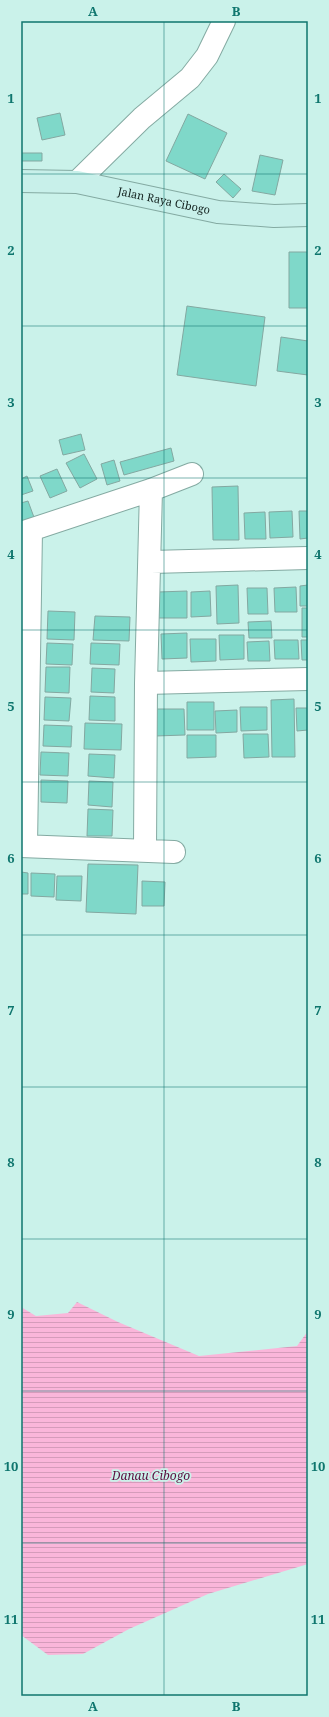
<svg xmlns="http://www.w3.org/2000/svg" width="329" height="1717" viewBox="0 0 329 1717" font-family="'Noto Serif',serif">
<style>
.water{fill:url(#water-rules)}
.building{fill:#7fd8c9;stroke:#83a8a1}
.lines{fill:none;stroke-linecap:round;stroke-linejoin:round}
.street-casing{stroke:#84aaa2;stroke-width:24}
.secondary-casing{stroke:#84aaa2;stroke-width:24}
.street{stroke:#fff;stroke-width:22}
.secondary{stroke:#c8f0ea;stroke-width:22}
.grid{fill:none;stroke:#0f766e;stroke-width:1;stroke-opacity:0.55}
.labels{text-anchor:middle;stroke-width:3.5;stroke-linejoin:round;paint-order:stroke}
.street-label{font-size:11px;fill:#13221f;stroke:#caf2ea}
.water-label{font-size:12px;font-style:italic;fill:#5d1041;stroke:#caf2ea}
.neatline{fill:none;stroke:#0f766e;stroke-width:1.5}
.grid-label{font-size:13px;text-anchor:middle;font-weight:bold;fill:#0f766e}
</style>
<defs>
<pattern id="water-rules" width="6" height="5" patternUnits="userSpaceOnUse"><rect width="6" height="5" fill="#fab6da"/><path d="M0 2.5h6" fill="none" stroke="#d59cbb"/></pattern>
</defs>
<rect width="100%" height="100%" fill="#caf2ea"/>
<!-- water -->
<path class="water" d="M77 1302 118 1322 199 1356 297 1346 308 1331V1564L208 1594 129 1629 83 1654 48 1655 21 1635V1307L36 1316 68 1313Z"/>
<!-- building -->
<path class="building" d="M60 113 65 135 42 140 37 118Z
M188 114 227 133 205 179 166 161Z
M21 153H42V161H21Z
M260 155 283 160 275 195 252 191Z
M224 174 241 189 233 198 216 182Z
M289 252H308V308H289Z
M187 306 265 317 256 386 177 375Z
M281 337 308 341V375L277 371Z
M81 434 85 450 63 455 59 440Z
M171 448 174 461 124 475 120 462Z
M84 454 97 479 80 488 66 463Z
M114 460 120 481 107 485 101 464Z
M57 469 67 491 50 498 40 476Z
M27 476 33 491 21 495V479Z
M238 486 239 540H213L212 487Z
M28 501 35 520 21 525V503Z
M292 511 293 537 270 538 269 512Z
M299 511H308V538L300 539Z
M265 512 266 539H245L244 513Z
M238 585 239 623 217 624 216 586Z
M308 585V606H300V586Z
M296 587 297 612H275L274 588Z
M247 588H267L268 614H248Z
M187 591V618H158V592Z
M210 591 211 616 191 617V592Z
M302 608H308V637H302Z
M48 611 75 612 74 640 47 639Z
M95 616 130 617 129 641 93 640Z
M271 621 272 638H249L248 622Z
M187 633V658L162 659 161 634Z
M219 635H244V659L220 660Z
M190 639H216V661L191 662Z
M274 640H298L299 659H275Z
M301 640H308V660H302Z
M269 641 270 661H248L247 642Z
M47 643 73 644 72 665 46 664Z
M91 643 120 644 119 665 90 664Z
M46 667H70L69 693 45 692Z
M92 668 115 669 114 693 91 692Z
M90 696 115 697V721L89 720Z
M45 697 71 698 69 721 44 720Z
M294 699 295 757H272L271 700Z
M187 702H214V730H187Z
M240 707H267V730L241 731Z
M296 708H308V730L297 731Z
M155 709H184L185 735 155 736Z
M237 710V732L216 733 215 711Z
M85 723 122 724 121 750 84 749Z
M44 725 72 726 71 747 43 746Z
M243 734H268L269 757 244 758Z
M187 735H216V757L187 758Z
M41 752 69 753 68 776 40 775Z
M89 754 115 755 114 778 88 776Z
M41 780 68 781 67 803 41 802Z
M89 781 113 782 112 807 88 805Z
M88 809 113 810 112 836H87Z
M88 864 138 865 136 914 86 912Z
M21 872 28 873V894H21Z
M31 873 55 874 54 897 31 896Z
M57 876H82L81 901 56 900Z
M142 881 165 882 164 906H142Z"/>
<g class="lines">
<defs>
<path id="street" d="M77 182 142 118 190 78 207 56 224 21
M21 533 151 490 192 474
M151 562 308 558
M146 683 308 679
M21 846 174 852
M26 846 31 530
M145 850 146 683 151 490"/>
<g id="secondary">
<path id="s1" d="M21 181 77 182 218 212 274 216 308 215"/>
</g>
</defs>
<!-- street casing -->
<use href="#street" class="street-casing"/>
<!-- secondary casing -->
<use href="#secondary" class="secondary-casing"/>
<!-- street -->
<use href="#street" class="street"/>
<!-- secondary -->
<use href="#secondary" class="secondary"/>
</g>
<!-- grid -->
<path class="grid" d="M164 21V1696M21 174H308M21 326H308M21 478H308M21 630H308M21 782H308M21 935H308M21 1087H308M21 1239H308M21 1391H308M21 1543H308"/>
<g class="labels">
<!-- street labels -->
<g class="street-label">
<text dy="4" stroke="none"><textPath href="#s1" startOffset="145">Jalan Raya Cibogo</textPath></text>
</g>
<!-- water labels -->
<g class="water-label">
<text x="151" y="1480">Danau Cibogo</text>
</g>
</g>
<!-- border -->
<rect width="329" height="1717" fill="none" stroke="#caf2ea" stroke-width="44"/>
<rect x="22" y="22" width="285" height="1673" class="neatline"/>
<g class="grid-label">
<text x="93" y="16">A</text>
<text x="236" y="16">B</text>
<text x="11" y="103">1</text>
<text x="318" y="103">1</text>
<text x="11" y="255">2</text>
<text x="318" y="255">2</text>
<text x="11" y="407">3</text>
<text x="318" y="407">3</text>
<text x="11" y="559">4</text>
<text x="318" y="559">4</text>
<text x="11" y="711">5</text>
<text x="318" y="711">5</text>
<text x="11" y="863">6</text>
<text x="318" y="863">6</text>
<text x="11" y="1015">7</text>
<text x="318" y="1015">7</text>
<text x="11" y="1167">8</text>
<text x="318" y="1167">8</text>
<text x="11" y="1319">9</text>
<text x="318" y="1319">9</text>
<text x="11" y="1471">10</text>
<text x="318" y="1471">10</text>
<text x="11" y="1624">11</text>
<text x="318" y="1624">11</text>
<text x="93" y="1711">A</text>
<text x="236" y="1711">B</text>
</g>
</svg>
